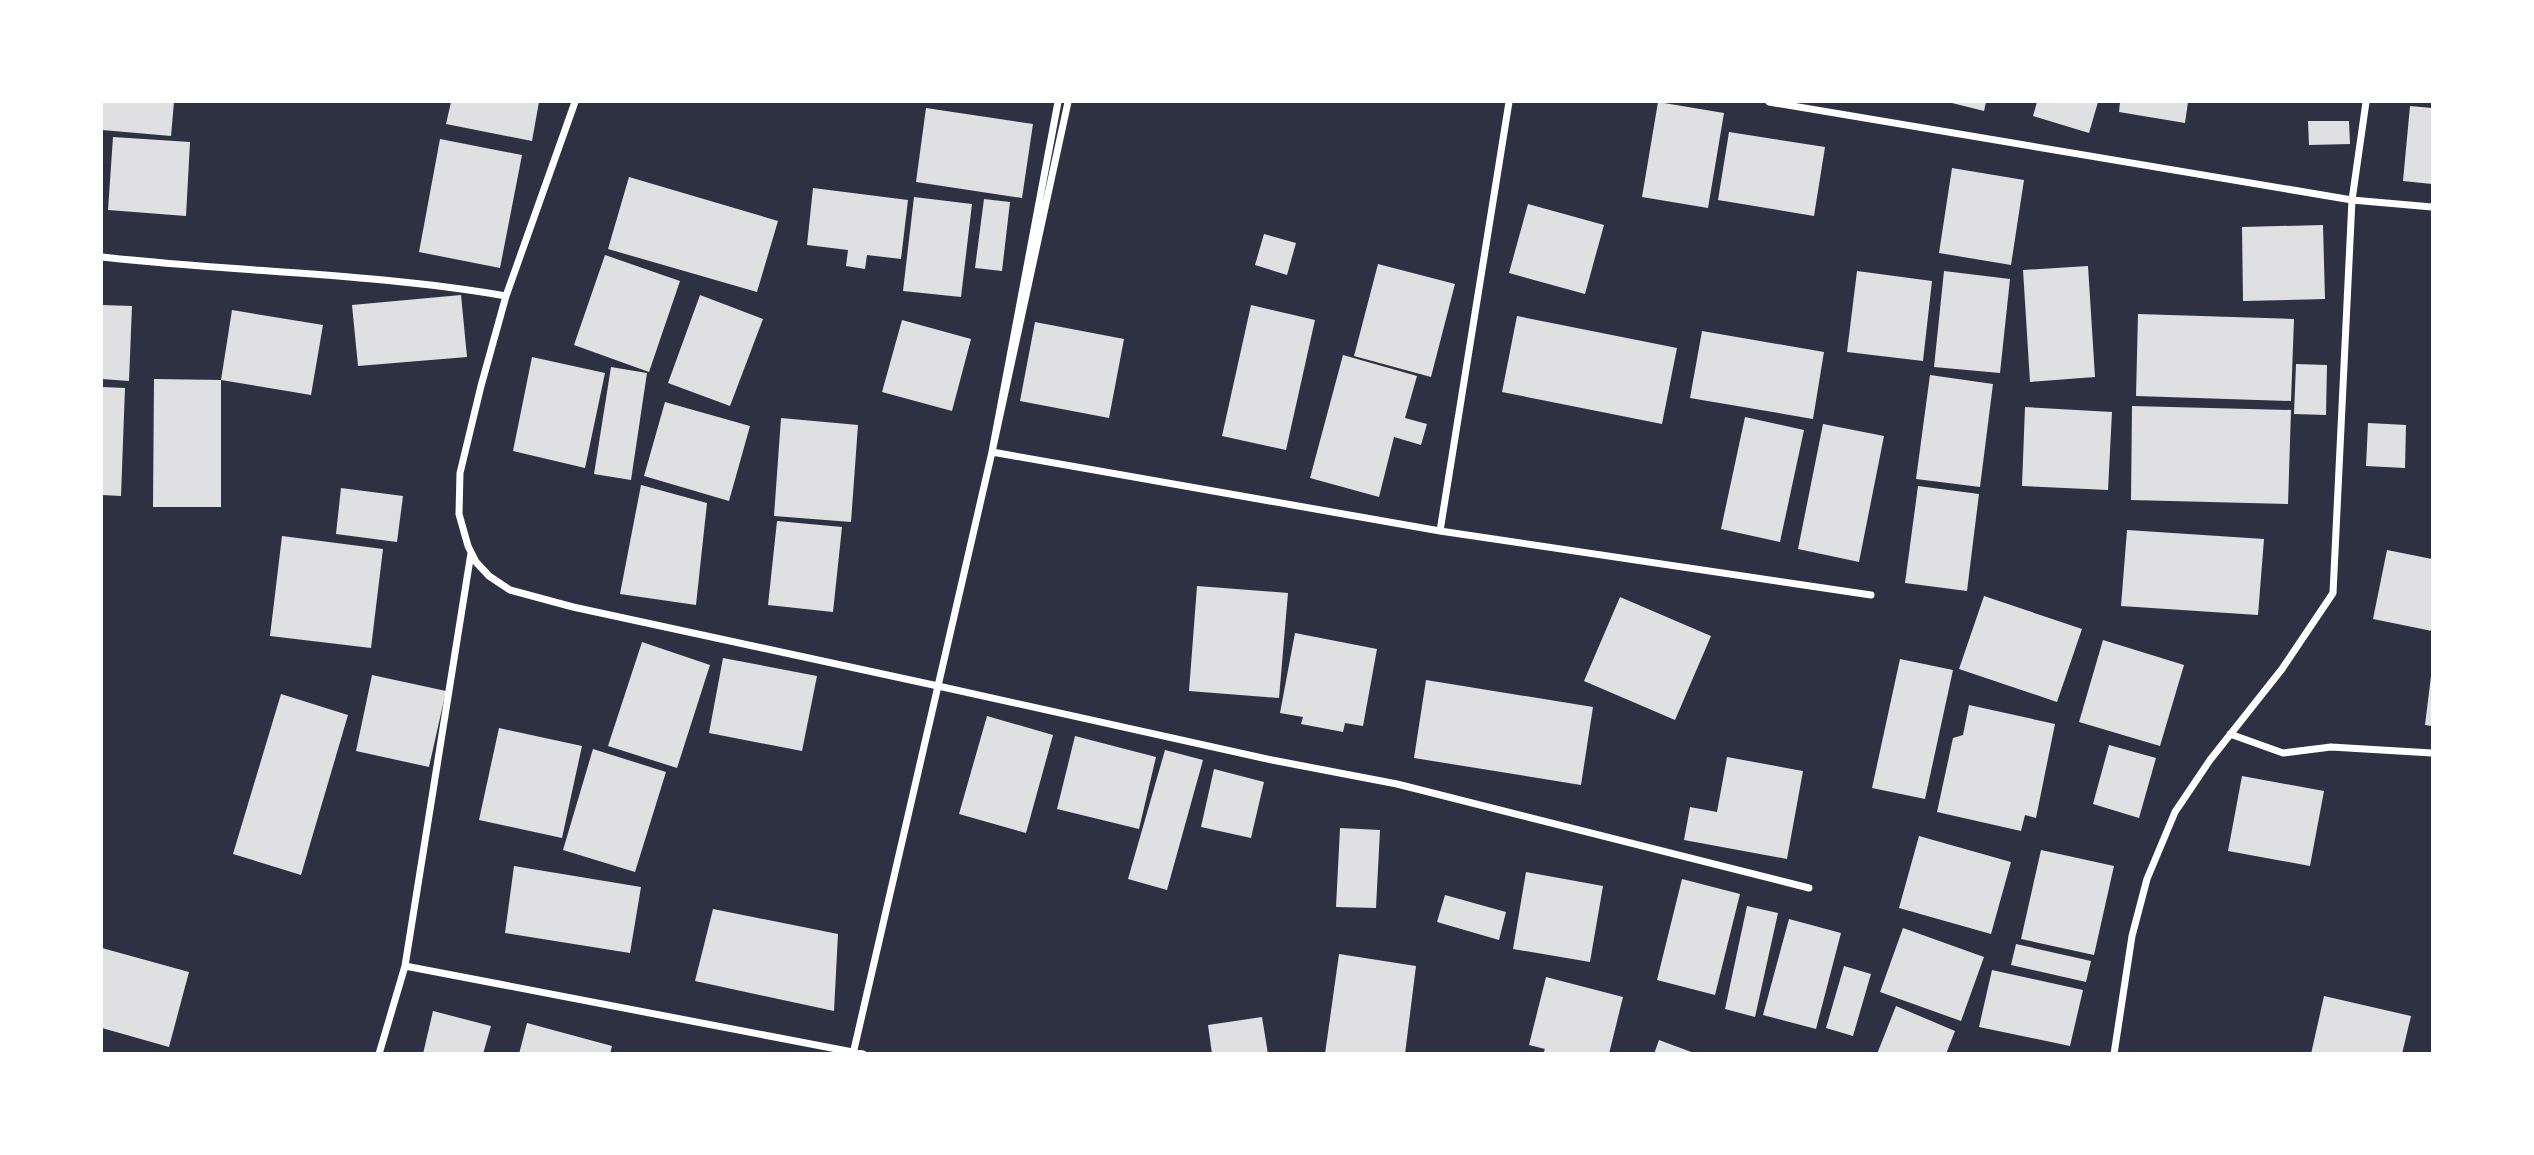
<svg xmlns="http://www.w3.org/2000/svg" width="2534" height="1155" viewBox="0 0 2534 1155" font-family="'Alegreya Sans',sans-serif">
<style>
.building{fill:#e0e0e3}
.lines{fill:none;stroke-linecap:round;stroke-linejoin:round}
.minor{stroke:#fff;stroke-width:7}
</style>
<rect width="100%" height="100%" fill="#2d3142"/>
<!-- building -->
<path class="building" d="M102 102H174L171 136 102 130Z
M451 102H539L532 141 446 124Z
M1658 102 1724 113 1708 208 1642 197Z
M1948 102H1986L1984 111Z
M2037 102H2098L2089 133 2033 116Z
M2120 102H2188L2185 123 2119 112Z
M2410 106 2432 108V184L2403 181Z
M926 108 1033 124 1022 198 916 182Z
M2308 121H2349L2350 144 2309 145Z
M1729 132 1825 147 1814 216 1718 200Z
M113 137 190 142 186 216 108 210Z
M440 139 522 155 500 268 419 252Z
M1952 168 2024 180 2011 265 1939 253Z
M629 177 778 221 757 292 608 249Z
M813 188 908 200 901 259 867 255 865 269 846 266 848 250 807 245Z
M914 197 972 204 961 297 903 291Z
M984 199 1010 202 1002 271 975 268Z
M1528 204 1604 225 1585 294 1509 273Z
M2323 225 2325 299 2243 301 2242 227Z
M1264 234 1296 243 1287 275 1255 265Z
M605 255 680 281 649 372 574 345Z
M1378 264 1455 284 1431 377 1354 356Z
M2088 266 2095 377 2030 382 2023 270Z
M1857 271 1932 281 1923 361 1847 352Z
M1944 271 2010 279 2000 373 1934 367Z
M461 295 467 357 358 366 352 305Z
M700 295 763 319 730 406 668 383Z
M102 305 132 306 129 381 102 379Z
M1251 305 1315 320 1286 450 1222 436Z
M232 310 323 325 311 395 221 380Z
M2138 314 2294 319 2291 401 2136 396Z
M1517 316 1677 348 1662 424 1502 392Z
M902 320 971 339 952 411 882 392Z
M1035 322 1124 339 1109 418 1020 401Z
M1702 331 1824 352 1813 419 1690 398Z
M1343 355 1417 376 1405 418 1427 424 1421 445 1394 437 1379 497 1310 478Z
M532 357 605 373 585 468 513 451Z
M2296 364 2327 365 2326 415 2294 414Z
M611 367 647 373 631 480 594 474Z
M1930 375 1993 384 1980 487 1916 479Z
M154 379 221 380V507H153Z
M102 387 125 388 121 496 102 495Z
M665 402 750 426 729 501 644 476Z
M2132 406 2291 410 2288 504 2131 500Z
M2025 407 2112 412 2108 490 2022 486Z
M1745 417 1804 430 1780 542 1721 529Z
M781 418 858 425 851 522 774 516Z
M2368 423 2406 425 2405 468 2366 466Z
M1823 424 1884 436 1859 562 1798 549Z
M641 485 707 503 696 605 620 594Z
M1918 486 1979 494 1967 591 1905 583Z
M341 488 403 496 397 542 336 534Z
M777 521 842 527 833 612 768 605Z
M2127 530 2264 539 2258 615 2121 606Z
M282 536 383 549 371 648 270 636Z
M2387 550 2432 559V631L2373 619Z
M1197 586 1288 593 1279 698 1189 691Z
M1984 596 2082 629 2057 702 1959 669Z
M1620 597 1711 636 1675 720 1584 681Z
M1295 633 1377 649 1363 726 1345 723 1343 732 1301 724 1303 717 1280 713Z
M2103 640 2184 665 2160 746 2079 722Z
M642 642 710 665 677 768 608 746Z
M723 658 817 676 802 751 709 733Z
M1900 659 1953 670 1925 799 1872 788Z
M372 675 446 691 429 767 356 751Z
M2431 676H2432V726L2425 725Z
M1426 680 1593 707 1581 785 1414 758Z
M281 694 348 715 301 875 233 854Z
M1969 705 2055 724 2036 818 2025 815 2021 831 1937 812 1953 738 1963 735Z
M987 716 1053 735 1026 833 959 814Z
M499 728 582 746 562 838 479 820Z
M1075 736 1156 757 1139 829 1057 809Z
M2109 745 2156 758 2139 818 2093 804Z
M593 749 666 772 635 872 563 850Z
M1165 750 1203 760 1167 890 1128 879Z
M1727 757 1803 771 1787 859 1684 840 1690 807 1717 812Z
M1214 769 1264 782 1251 838 1201 827Z
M2242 776 2324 791 2310 866 2228 851Z
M1340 828 1380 830 1376 908 1336 907Z
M1919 836 2011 862 1991 934 1899 908Z
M2041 850 2114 866 2094 955 2021 939Z
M514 866 641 887 630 953 505 933Z
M1526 872 1603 886 1590 962 1513 949Z
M1682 879 1740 894 1715 995 1657 980Z
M1445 895 1506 912 1499 940 1437 922Z
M1747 906 1778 913 1755 1017 1725 1009Z
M713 909 838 934 834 1011 695 981Z
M1789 919 1841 933 1816 1029 1763 1015Z
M1903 928 1984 957 1961 1021 1880 992Z
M2016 944 2091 961 2086 982 2011 965Z
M102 948 189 972 169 1047 102 1028Z
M1339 954 1416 966 1405 1054H1325Z
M1844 966 1871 974 1853 1036 1826 1028Z
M1992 970 2083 990 2070 1046 1979 1027Z
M1546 977 1623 997 1609 1054H1543L1545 1049 1529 1045Z
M2324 996 2411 1016 2402 1054H2311Z
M1896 1006 1955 1031 1946 1054H1877Z
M433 1011 491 1026 483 1054H423Z
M1262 1017 1268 1054H1212L1208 1025Z
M527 1023 612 1046 610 1054H519Z
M1659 1040 1694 1053V1054H1654Z"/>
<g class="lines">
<!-- minor -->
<path class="minor" d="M1058 102 992 452 1068 102
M1769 102 2352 200 2366 102
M102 257C236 272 373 273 506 296L481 386 460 473 459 514 468 546 476 562 489 576 510 590 573 607 938 686 992 452 1440 531 1871 595
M506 296 575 102
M1440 531 1509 102
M2230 734 2283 753 2331 747 2432 753
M405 966 863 1054
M379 1054 405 966 471 553
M853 1054 938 686 1272 760 1397 784 1809 888
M2114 1054 2132 936 2147 879 2175 812 2210 760 2282 669 2333 593 2352 200 2432 207"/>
</g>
<!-- border -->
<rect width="2534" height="1155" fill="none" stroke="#ffffff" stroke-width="206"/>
</svg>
